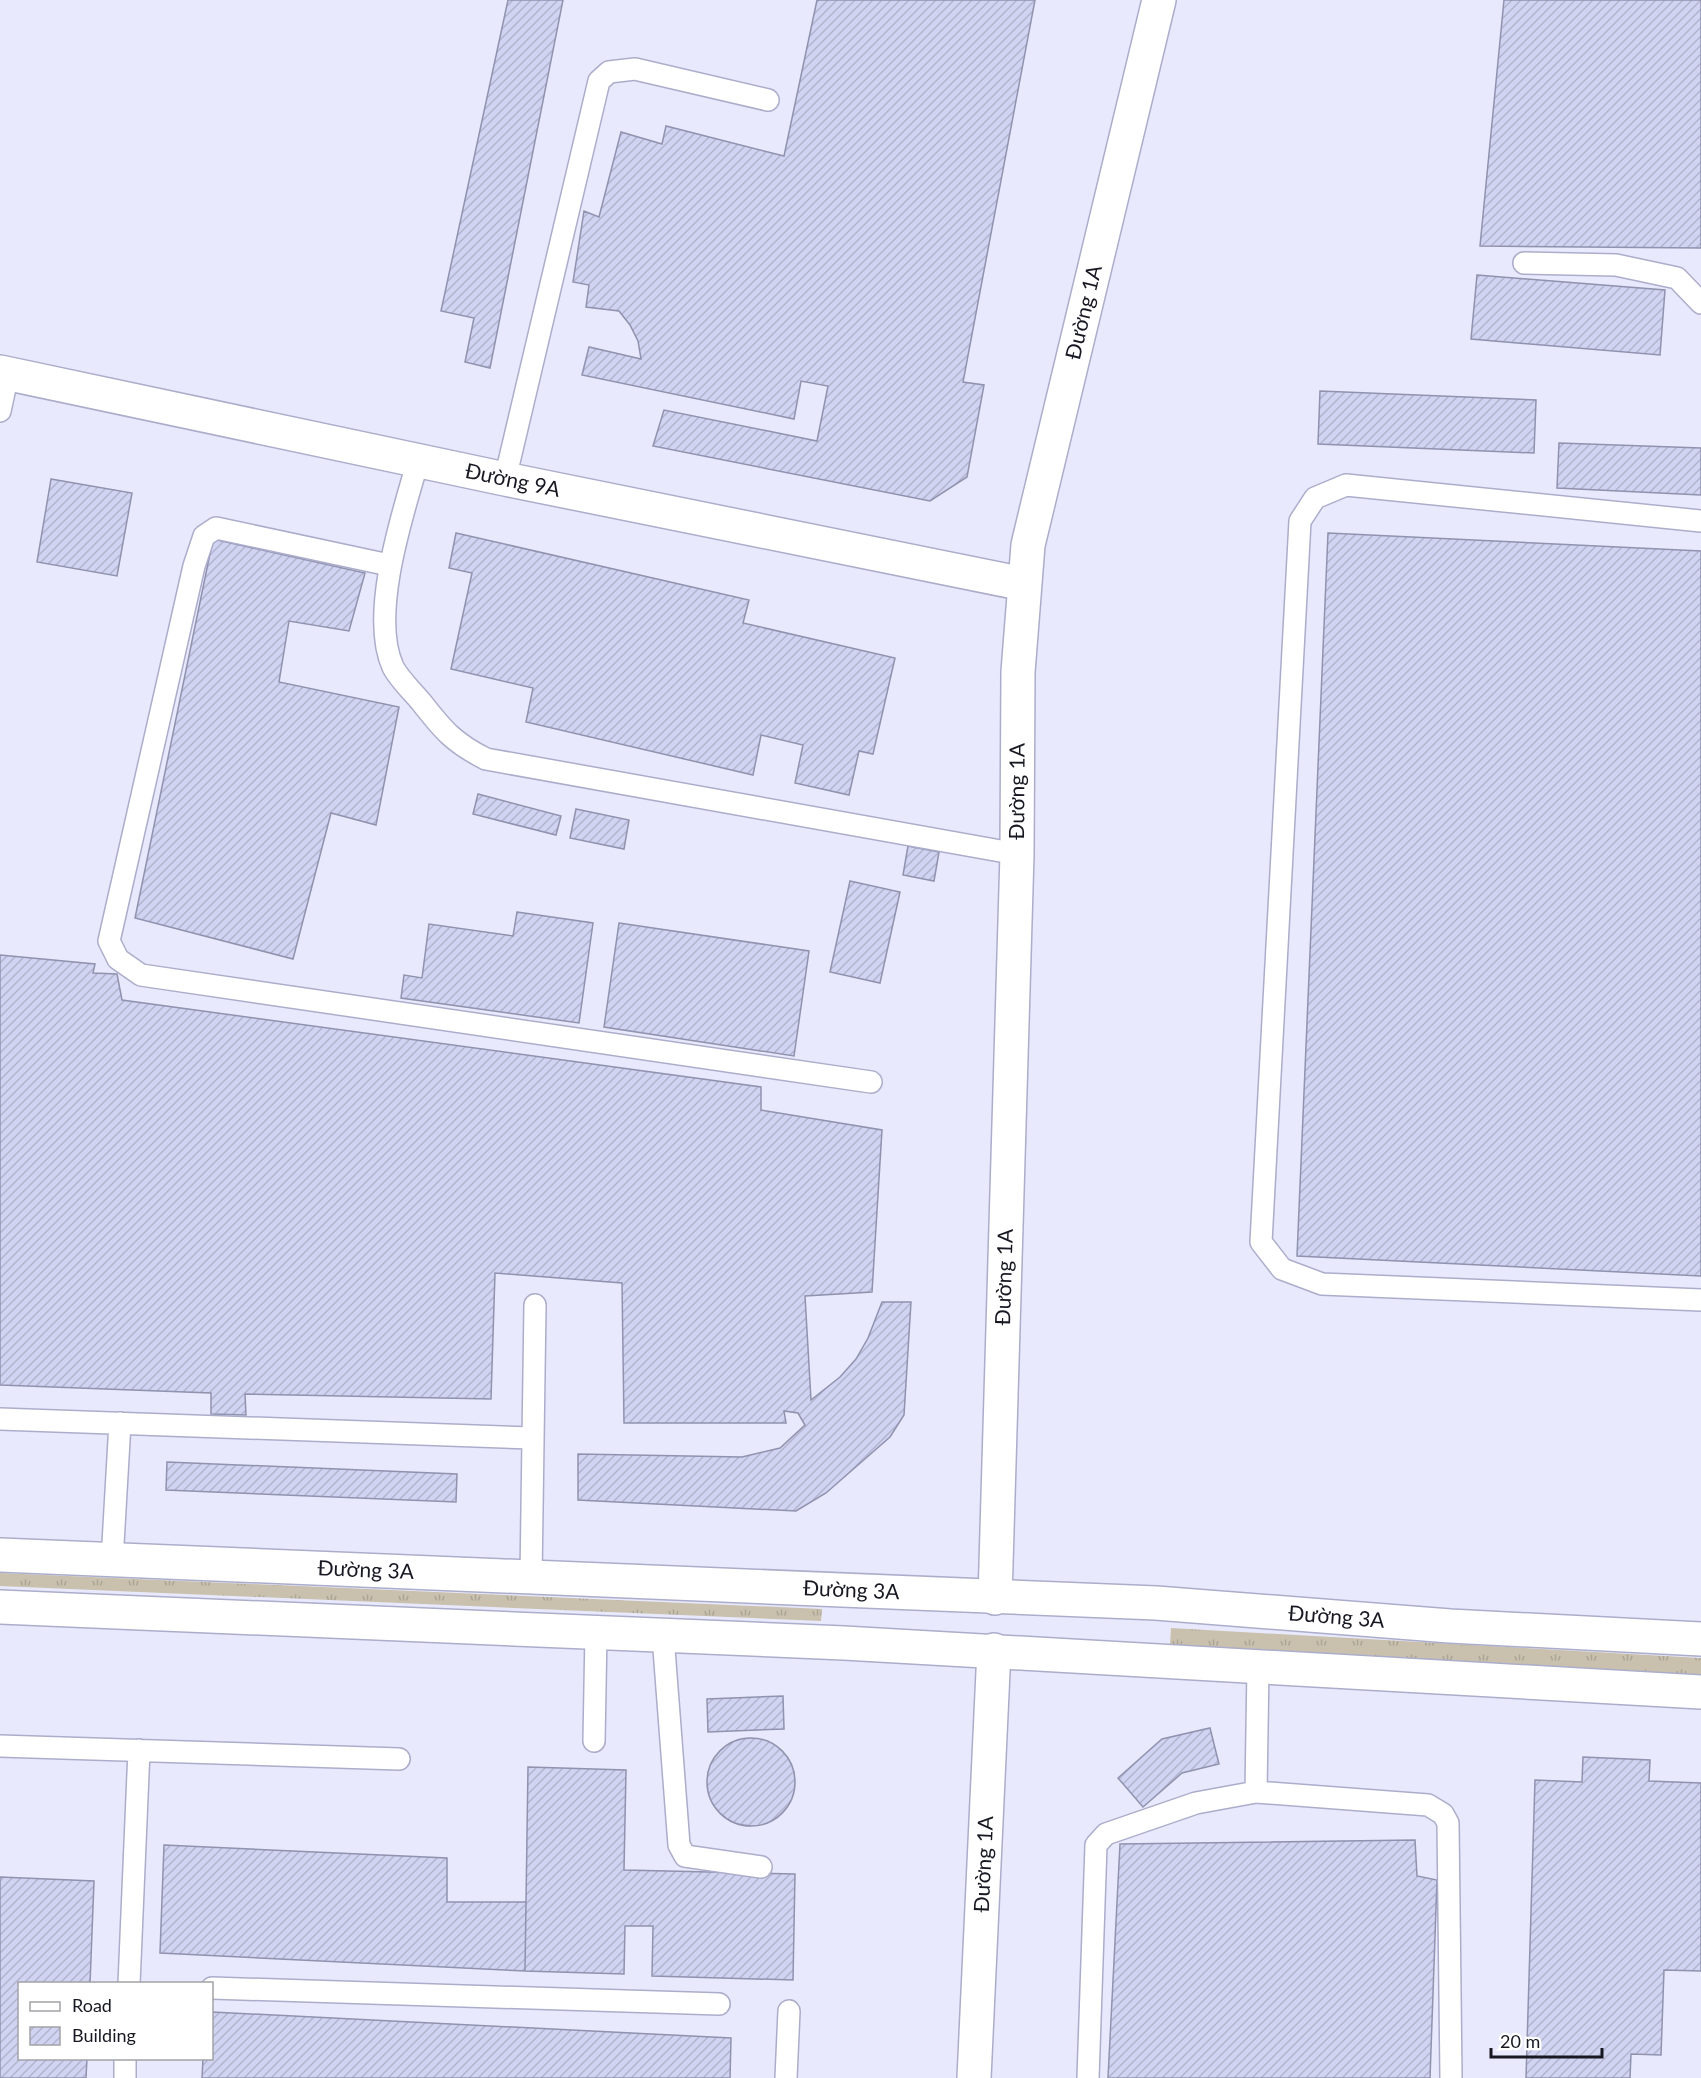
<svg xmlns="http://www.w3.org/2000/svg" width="1701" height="2078" viewBox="0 0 1701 2078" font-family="Lato,sans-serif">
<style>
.grass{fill:url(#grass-tufts)}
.building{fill:url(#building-hatch);stroke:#9092ae;stroke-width:1.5}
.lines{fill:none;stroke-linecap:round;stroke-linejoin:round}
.service-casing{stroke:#acadcb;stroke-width:24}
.minor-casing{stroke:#acadcb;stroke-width:36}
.tertiary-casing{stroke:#acadcb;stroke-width:36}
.service{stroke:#fff;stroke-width:21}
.minor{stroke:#fff;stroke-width:33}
.tertiary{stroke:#fff;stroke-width:33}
.labels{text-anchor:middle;stroke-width:6;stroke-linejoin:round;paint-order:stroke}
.street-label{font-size:21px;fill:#171822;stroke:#fff}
</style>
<defs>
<pattern id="grass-tufts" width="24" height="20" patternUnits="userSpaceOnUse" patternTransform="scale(1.5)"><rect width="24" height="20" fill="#c9c1ad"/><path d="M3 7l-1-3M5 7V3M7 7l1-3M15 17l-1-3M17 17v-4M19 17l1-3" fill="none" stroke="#aca595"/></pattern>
<pattern id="building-hatch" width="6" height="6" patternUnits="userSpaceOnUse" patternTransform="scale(1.5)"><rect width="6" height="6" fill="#d0d3f1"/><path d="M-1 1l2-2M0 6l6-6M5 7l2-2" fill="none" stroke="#b2b4ce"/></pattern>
</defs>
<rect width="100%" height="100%" fill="#e8e9fc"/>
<!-- grass -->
<path class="grass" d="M0 1573 822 1609 821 1621 0 1586Z
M1171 1628 1701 1658V1675L1170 1645Z"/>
<!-- building -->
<path class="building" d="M508 0H563L490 368 465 362 474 318 441 311Z
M817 0H1035L963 382 984 385 967 477 930 501 653 446 664 410 817 441 828 386 801 381 794 419 582 375 589 347 641 359 638 341 630 325 619 311 586 307 589 285 573 282 584 211 599 217 621 132 662 144 666 126 784 156Z
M1504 0H1701V248L1480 246Z
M1477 275 1665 290 1660 355 1471 339Z
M1320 391 1536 400 1534 453 1318 444Z
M1559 443 1701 448V495L1557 488Z
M51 479 132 493 117 576 37 562Z
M456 533 749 600 743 623 895 658 873 754 859 751 849 795 795 783 803 745 761 735 753 775 526 722 533 688 451 669 472 573 449 568Z
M1328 533 1701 551V1276L1297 1256Z
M213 539 365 573 349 631 289 621 279 682 399 707 376 825 331 813 293 959 135 918Z
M478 794 561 816 556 835 473 814Z
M576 809 629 820 624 849 570 838Z
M908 846 939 852 934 881 903 875Z
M850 881 900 892 880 983 830 972Z
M517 912 593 923 579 1023 401 998 404 975 422 978 429 924 513 936Z
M619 923 809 951 794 1056 604 1027Z
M0 955 95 964 93 973 117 974 122 1000 761 1087V1110L882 1130 872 1292 805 1296 811 1400 840 1377 856 1359 868 1338 882 1302H911L904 1415 890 1437 826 1493 796 1511 578 1500V1454L742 1457 780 1448 805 1425 798 1413 784 1411 786 1423H624L622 1283 495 1273 491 1399 245 1394 246 1415 211 1414V1393L0 1385Z
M167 1462 457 1474 456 1502 166 1490Z
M783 1696 784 1729 708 1732 707 1699Z
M1210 1728 1219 1764 1182 1773 1143 1807 1118 1778 1162 1739Z
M707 1782a44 44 0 1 1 88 0a44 44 0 1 1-88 0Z
M1583 1757 1650 1760 1649 1781 1701 1783V1971L1664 1970 1661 2055 1631 2054 1630 2078H1526L1535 1780 1582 1782Z
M528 1767 626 1770 624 1870 795 1874 793 1980 652 1976 653 1926H625L624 1974 525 1971Z
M1415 1840 1417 1876 1437 1880 1430 2078H1108L1120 1844Z
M164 1845 447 1858V1902H526L525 1971 160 1953Z
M0 1877 94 1881 90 1984H20V2058H87L86 2078H0Z
M212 2012 731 2038 730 2078H202L203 2058H212Z"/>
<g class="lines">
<defs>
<path id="service" d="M1524 263 1616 265 1677 278 1701 303
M0 411 8 374
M418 461C403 513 369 615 393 667 399 679 413 692 422 703 443 730 454 743 486 759L1017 854
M505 479 599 81 609 72 635 69 768 100
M1701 521 1346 485 1315 498 1300 521 1261 1242 1282 1269 1322 1284 1701 1300
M389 565 216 528 204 536 194 566 109 941 118 959 141 975 871 1082
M0 1419 532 1438
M112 1561 120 1423
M531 1577 535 1305
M663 1636 679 1845 685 1856 761 1867
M594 1741 596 1633
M0 1746 399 1759
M1256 1792 1258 1668
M129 1984 139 1750
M212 1988 719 2004
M125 2078V2058
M786 2078 789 2011
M1088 2078 1096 1845 1106 1834 1196 1803 1256 1792 1428 1805 1443 1814 1448 1823 1451 2078"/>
<g id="minor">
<path id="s1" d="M0 372 505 479 1024 584"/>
<path id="s2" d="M995 1598 1017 854 1018 672 1028 545 1159 0"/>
<path id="s3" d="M974 2078 994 1650"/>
</g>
<g id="tertiary">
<path id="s4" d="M0 1555 1156 1603 1450 1626 1701 1639"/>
<path d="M0 1607 844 1643 1701 1692"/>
</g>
</defs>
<!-- service casing -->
<use href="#service" class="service-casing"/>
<!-- minor casing -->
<use href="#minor" class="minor-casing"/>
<!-- tertiary casing -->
<use href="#tertiary" class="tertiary-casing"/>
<!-- service -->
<use href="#service" class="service"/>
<!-- minor -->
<use href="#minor" class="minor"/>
<!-- tertiary -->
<use href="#tertiary" class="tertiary"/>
</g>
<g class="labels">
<!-- street labels -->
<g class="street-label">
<text dy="7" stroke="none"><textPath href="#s2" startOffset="1293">Đường 1A</textPath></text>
<text dy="7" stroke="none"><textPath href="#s1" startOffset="524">Đường 9A</textPath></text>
<text dy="7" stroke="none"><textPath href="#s2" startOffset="807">Đường 1A</textPath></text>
<text dy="7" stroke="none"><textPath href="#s2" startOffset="321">Đường 1A</textPath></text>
<text dy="7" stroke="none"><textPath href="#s4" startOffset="366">Đường 3A</textPath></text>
<text dy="7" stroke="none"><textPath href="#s4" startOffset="852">Đường 3A</textPath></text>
<text dy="7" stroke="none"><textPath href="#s4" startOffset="1338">Đường 3A</textPath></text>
<text dy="7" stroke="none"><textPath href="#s3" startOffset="214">Đường 1A</textPath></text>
</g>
</g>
<!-- legend -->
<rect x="18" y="1982" width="195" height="78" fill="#ffffff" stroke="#a2a3a7" stroke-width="1.5"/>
<rect x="30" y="2002" width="30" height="9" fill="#ffffff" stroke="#a2a3a7" stroke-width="1.5"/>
<text x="72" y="2012" font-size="18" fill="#171822">Road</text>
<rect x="30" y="2027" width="30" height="18" fill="url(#building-hatch)" stroke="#a2a3a7" stroke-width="1.5"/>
<text x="72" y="2042" font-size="18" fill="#171822">Building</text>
<!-- scale -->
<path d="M1491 2048v9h111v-9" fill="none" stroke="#171822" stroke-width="3"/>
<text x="1500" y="2048" font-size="18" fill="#171822" stroke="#ffffff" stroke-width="4.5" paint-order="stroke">20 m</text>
</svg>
